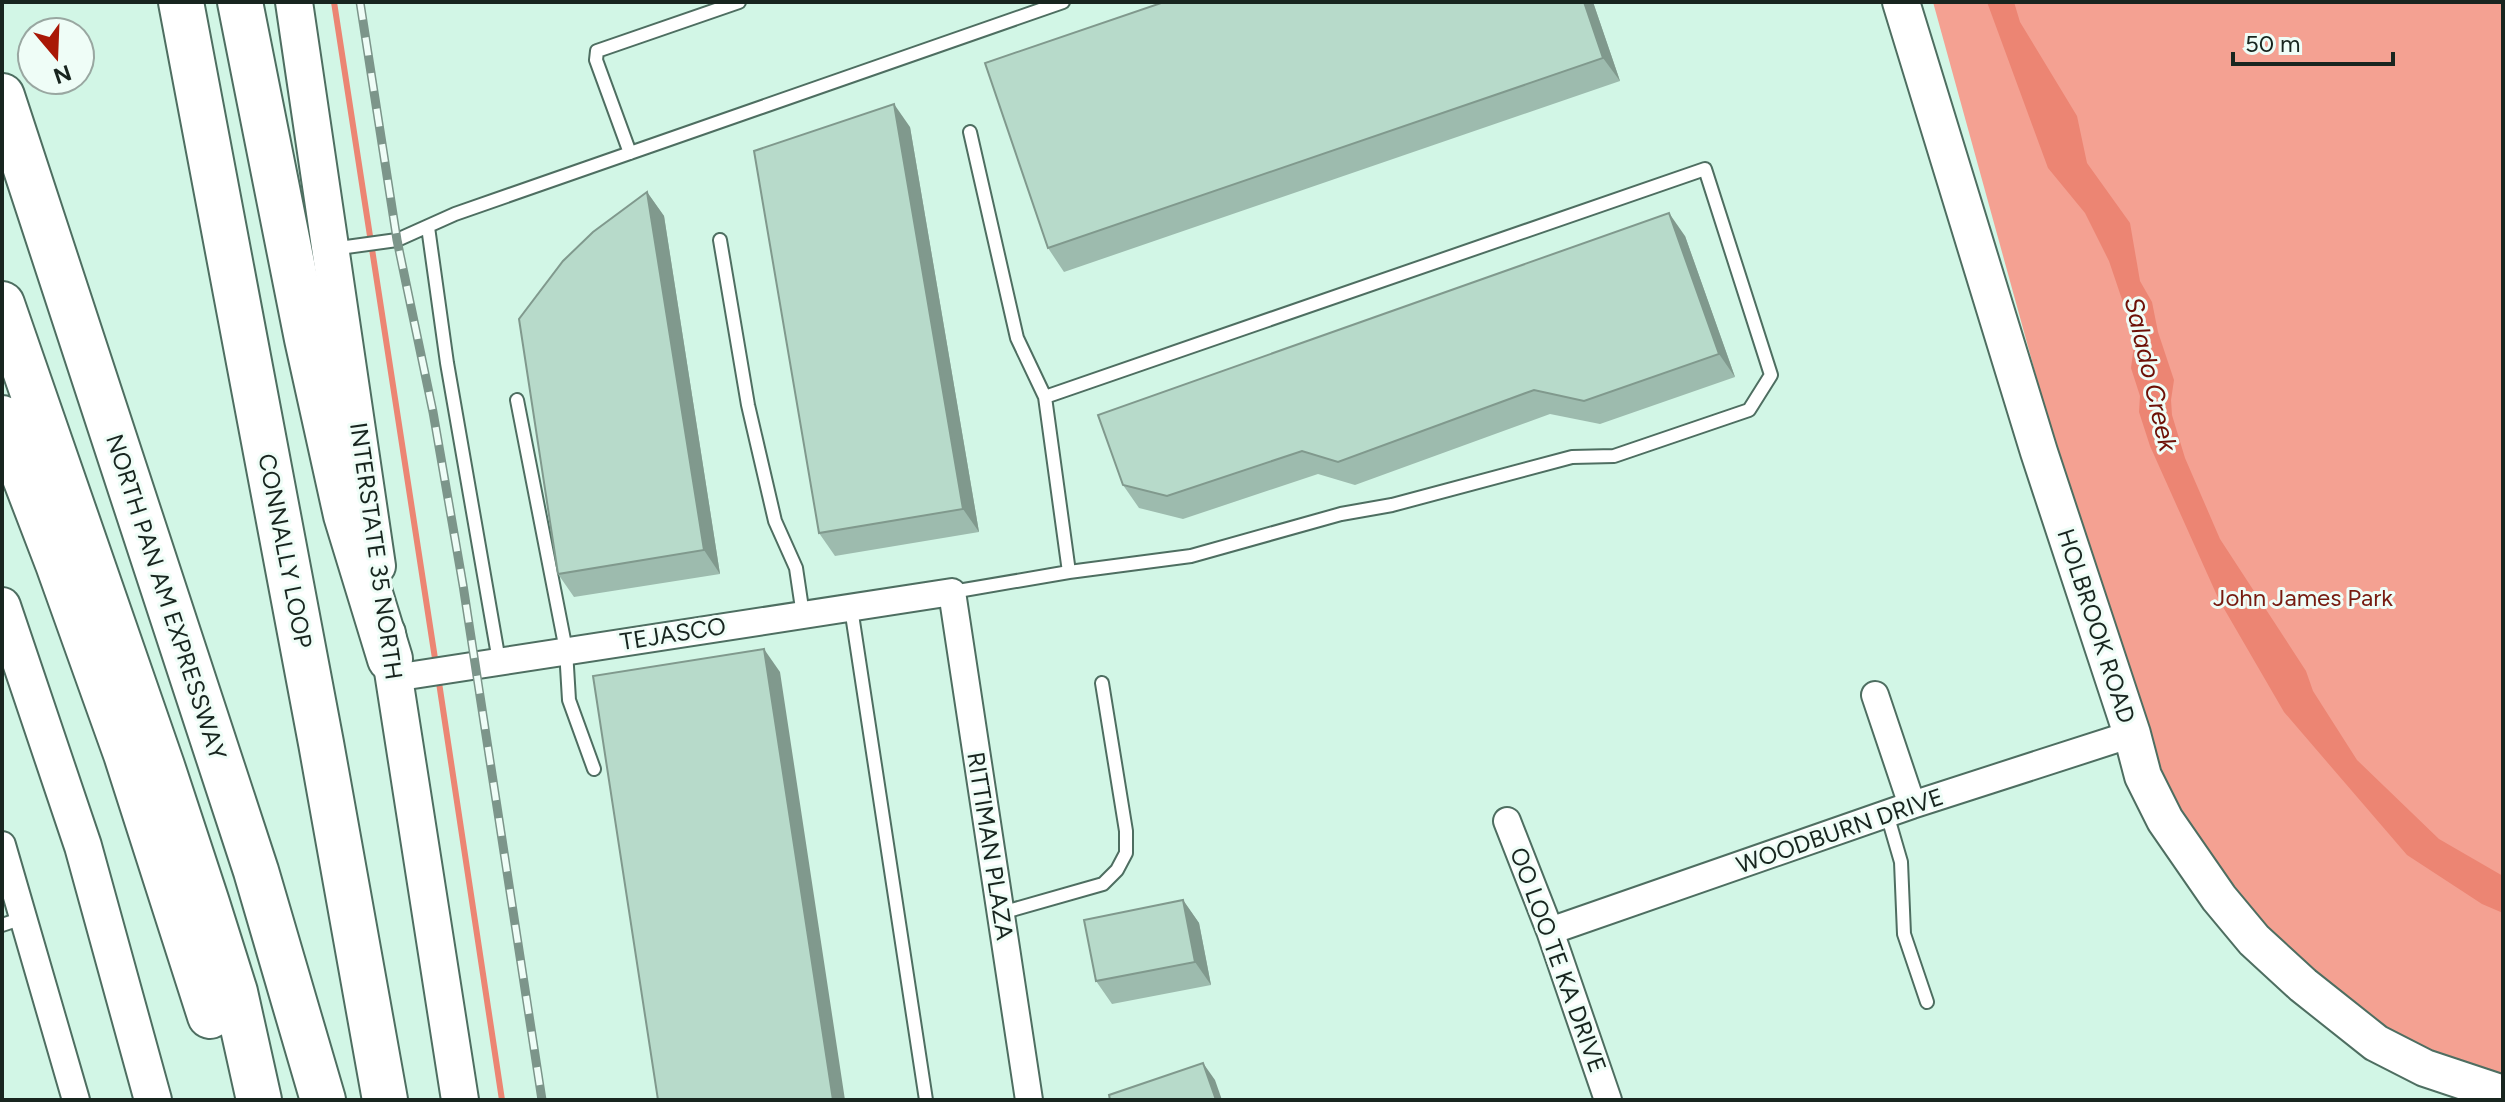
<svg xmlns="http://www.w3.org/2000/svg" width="2505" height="1102" viewBox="0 0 2505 1102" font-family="Figtree,sans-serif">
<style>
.green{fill:#f4a192}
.water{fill:#ec8573}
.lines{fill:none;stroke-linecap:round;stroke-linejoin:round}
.stream{stroke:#ec8573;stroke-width:6}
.lane-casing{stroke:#4e6e61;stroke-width:16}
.street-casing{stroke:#4e6e61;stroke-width:30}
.secondary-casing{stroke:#4e6e61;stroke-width:40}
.highway-casing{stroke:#4e6e61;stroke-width:48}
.lane{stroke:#fff;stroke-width:12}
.street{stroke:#fff;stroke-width:26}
.secondary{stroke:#fff;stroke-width:36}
.highway{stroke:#fff;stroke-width:44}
.rail-casing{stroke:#7c958a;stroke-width:9}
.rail{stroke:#effdf7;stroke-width:6;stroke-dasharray:18;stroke-linecap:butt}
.wall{fill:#9dbbae}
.shaded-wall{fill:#80998d}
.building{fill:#b7daca;stroke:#80998d;stroke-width:2}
.labels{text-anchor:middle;stroke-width:6;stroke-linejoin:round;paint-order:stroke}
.street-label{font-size:24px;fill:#18251f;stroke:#effdf7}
.park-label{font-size:24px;fill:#771b10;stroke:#effdf7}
.water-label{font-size:26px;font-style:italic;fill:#6d1006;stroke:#effdf7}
</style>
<rect width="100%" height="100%" fill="#d2f6e6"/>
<!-- green -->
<path class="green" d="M1933 2H2503V1092L2405 1058 2195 863 2132 734 2061 466Z"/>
<!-- water -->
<path class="water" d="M1987 2H2014L2020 22 2077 116 2087 163 2130 223 2140 281 2152 302 2158 332 2174 380 2171 400 2172 415 2185 458 2220 539 2306 671 2313 691 2357 760 2439 839 2503 876V913L2482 904 2407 855 2284 712 2219 600 2150 446 2139 412 2140 396 2131 368 2135 338 2109 261 2085 213 2048 168Z"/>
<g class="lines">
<!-- stream -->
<path class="stream" d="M334 2 436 665
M438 676 502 1100"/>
<defs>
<path id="lane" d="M970 132 1017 338 1045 397
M630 153 596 60 597 51 739 2
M428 227 447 363 499 661
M720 240 748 405 775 521 796 568 803 615
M332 249 397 240 455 214 1063 2
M517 400 566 650 569 700 594 769
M952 592 1069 572 1045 397 1705 169 1771 375 1749 410 1614 456 1572 457 1392 505 1341 514 1191 556 1069 572
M851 608 926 1100
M1887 814 1901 862 1904 934 1927 1002
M1001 913 1103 884 1117 870 1126 853V831L1102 683
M2 925 23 918"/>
<path id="street" d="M394 678 952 592 1029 1100
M1875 695 1912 805
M1507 821 1550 931 1608 1100
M2 845 76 1100
M1550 931 1912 805 2132 734"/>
<path id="secondary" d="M294 2 377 566
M1901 2 2039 452 2132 734 2143 776 2165 820 2219 898 2254 940 2303 985 2376 1043 2425 1068 2503 1094
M2 606 83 846 153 1100
M387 633 460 1100"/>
<path id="highway" d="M181 2 321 743 385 1100
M240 2 307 339 346 515 390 659
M2 96 256 871 323 1100
M2 304 162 766 207 903 235 992 259 1100
M2 418 58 564 126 754 210 1016"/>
</defs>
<!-- lane casing -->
<use href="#lane" class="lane-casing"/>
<!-- street casing -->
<use href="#street" class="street-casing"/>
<!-- secondary casing -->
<use href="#secondary" class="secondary-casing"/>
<!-- highway casing -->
<use href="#highway" class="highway-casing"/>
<!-- lane -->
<use href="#lane" class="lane"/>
<!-- street -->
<use href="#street" class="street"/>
<!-- secondary -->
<use href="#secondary" class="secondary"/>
<!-- highway -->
<use href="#highway" class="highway"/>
<defs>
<path id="rail" d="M360 2 397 240 433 412 463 585 542 1100"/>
</defs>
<!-- rail casing -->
<use href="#rail" class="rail-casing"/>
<!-- rail -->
<use href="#rail" class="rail"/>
</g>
<!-- wall -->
<path class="wall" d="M1164 2H1593L1620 81 1064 272 1048 248Z
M910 127 979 532 835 556 819 533Z
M647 192 664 216 720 574 574 597 558 574Z
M1685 236 1735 377 1600 424 1550 414 1355 485 1318 474 1183 519 1139 508 1123 485Z
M1183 900 1199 923 1211 985 1112 1004 1096 981Z"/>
<!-- shaded-wall -->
<path class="shaded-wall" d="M1584 2H1593L1620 81 1603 58Z
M894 104 910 127 979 532 963 509Z
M647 192 664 216 720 574 704 550Z
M1669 213 1685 236 1735 377 1719 354Z
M764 649 780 672 845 1100H833Z
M1183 900 1199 923 1211 985 1195 962Z
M1203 1063 1215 1080 1222 1100H1216Z"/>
<!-- building -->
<path class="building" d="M1164 2H1584L1603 58 1048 248 985 63Z
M894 104 963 509 819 533 754 151Z
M647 192 704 550 558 574 519 319 563 261 593 232Z
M1669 213 1719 354 1584 401 1534 390 1338 462 1302 451 1167 496 1123 485 1098 415Z
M764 649 833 1100H658L593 676Z
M1183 900 1195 962 1096 981 1084 920Z
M1203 1063 1216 1100H1110L1109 1095Z"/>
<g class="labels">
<!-- street labels -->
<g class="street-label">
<text transform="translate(285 551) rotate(79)" y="8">CONNALLY LOOP</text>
<text transform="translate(376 551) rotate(82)" y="8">INTERSTATE 35 NORTH</text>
<text transform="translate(166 597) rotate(72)" y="8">NORTH PAN AM EXPRESSWAY</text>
<text transform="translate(2096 626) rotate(72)" y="8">HOLBROOK ROAD</text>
<text transform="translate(673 634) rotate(-9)" y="8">TEJASCO</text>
<text transform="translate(1840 831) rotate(-19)" y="8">WOODBURN DRIVE</text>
<text transform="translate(990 846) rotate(81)" y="8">RITTIMAN PLAZA</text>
<text transform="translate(1558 960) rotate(70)" y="8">OO LOO TE KA DRIVE</text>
</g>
<!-- park labels -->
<g class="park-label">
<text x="2303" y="606">John James Park</text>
</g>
<!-- water labels -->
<g class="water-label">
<text transform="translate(2151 374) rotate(77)" y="9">Salado Creek</text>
</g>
</g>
<!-- border -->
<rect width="2505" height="1102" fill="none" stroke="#18251f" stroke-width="8"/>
<!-- north arrow -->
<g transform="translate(56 56) rotate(161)"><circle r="38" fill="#effdf7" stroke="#99a7a1" stroke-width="2"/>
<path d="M0-6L14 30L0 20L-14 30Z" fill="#a91806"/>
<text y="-12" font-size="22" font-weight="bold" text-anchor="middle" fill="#18251f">N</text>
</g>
<!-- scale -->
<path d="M2233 52v12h160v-12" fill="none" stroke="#18251f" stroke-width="4"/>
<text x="2245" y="52" font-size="24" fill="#18251f" stroke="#effdf7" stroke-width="6" paint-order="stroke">50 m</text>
</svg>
